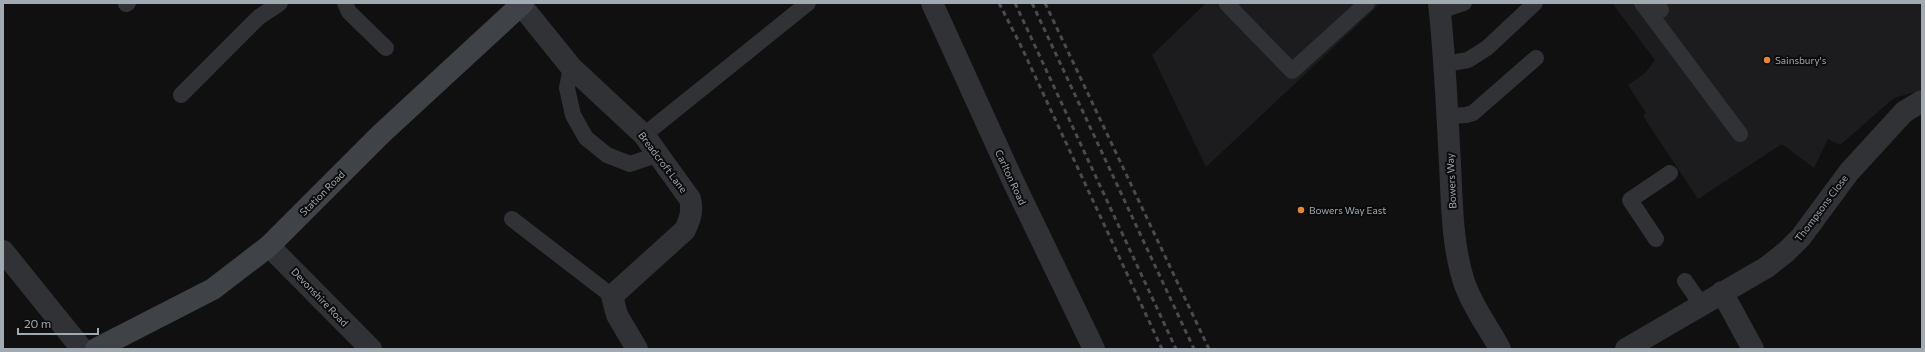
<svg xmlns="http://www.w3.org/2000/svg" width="1925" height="352" viewBox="0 0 1925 352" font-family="Commissioner,sans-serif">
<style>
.built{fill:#1c1c1e}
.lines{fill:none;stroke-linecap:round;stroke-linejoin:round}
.service{stroke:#313236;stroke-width:16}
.pedestrian{stroke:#313236;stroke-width:22}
.minor{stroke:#313236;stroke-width:22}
.secondary{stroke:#3f4246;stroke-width:22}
.rail{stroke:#484b4f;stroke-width:3;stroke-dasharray:5 4;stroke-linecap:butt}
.poi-dot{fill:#e9882f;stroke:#0b0b0c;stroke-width:1.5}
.labels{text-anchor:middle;stroke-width:4;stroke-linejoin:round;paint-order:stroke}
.poi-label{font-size:10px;fill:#a1a9b1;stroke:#0b0b0c;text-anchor:start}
.street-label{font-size:10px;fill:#a1a9b1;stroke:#0b0b0c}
</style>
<rect width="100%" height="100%" fill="#101011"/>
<!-- built -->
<path class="built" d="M1206 3H1381L1206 167 1152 55Z
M1612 3H1922V90L1894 98 1840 145 1828 139 1814 168 1782 144 1698 199 1643 116 1646 113 1628 85 1645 73 1655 60Z"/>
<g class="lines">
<!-- service -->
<path class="service" d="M345 3 349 12 386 48
M1642 3 1740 134
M1656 3 1661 10
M126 4 128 3
M1227 4 1292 71 1367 3
M1440 11 1464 3
M1445 64 1468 60 1487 48 1535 3
M571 67 567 88 573 115 586 138 607 155 630 164 659 154
M181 95 259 17 280 3
M1447 116 1466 115 1473 113 1536 58
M644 135 808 3
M512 219 612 296
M1656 239 1630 200 1670 173
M1685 281 1701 304"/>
<!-- pedestrian -->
<path class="pedestrian" d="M1904 112 1922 101"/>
<!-- minor -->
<path class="minor" d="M932 3 1013 181 1094 349
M1439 3C1445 57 1447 110 1450 164 1452 203 1452 245 1464 282 1472 306 1488 327 1500 349
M521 5 571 67 644 135 690 199C693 211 690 219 685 230L612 296 617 315 637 349
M269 246 371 349
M3 251 82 349
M1722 292 1753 349
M1626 349 1767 267 1786 252 1801 237 1849 172 1904 112"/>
<!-- secondary -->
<path class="secondary" d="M96 349 213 289 269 246 381 134 523 3"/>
<!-- rail -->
<path class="rail" d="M999 3 1021 46 1162 349
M1015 3 1176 349
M1032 3 1194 349
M1045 3 1209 349"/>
</g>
<!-- markers -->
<g class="poi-dot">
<circle cx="1767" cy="60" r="4"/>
<circle cx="1301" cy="210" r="4"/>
</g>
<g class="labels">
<!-- poi labels -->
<g class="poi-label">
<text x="1775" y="64">Sainsbury's</text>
<text x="1309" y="214">Bowers Way East</text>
</g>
<!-- street labels -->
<g class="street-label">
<text transform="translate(663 162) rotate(53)" y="4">Breadcroft Lane</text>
<text transform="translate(1011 177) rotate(65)" y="4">Carlton Road</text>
<text transform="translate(1451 181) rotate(-93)" y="4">Bowers Way</text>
<text transform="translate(322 193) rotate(-45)" y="4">Station Road</text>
<text transform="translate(1821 208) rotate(-53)" y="4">Thompsons Close</text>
<text transform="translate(320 297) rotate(46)" y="4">Devonshire Road</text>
</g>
</g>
<!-- border -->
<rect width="1925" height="352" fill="none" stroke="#a1a9b1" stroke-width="8"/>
<!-- scale -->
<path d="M18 328v6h80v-6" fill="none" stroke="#a1a9b1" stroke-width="2"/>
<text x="24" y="328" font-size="12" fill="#a1a9b1" stroke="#0b0b0c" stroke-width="3" paint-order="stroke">20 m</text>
</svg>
